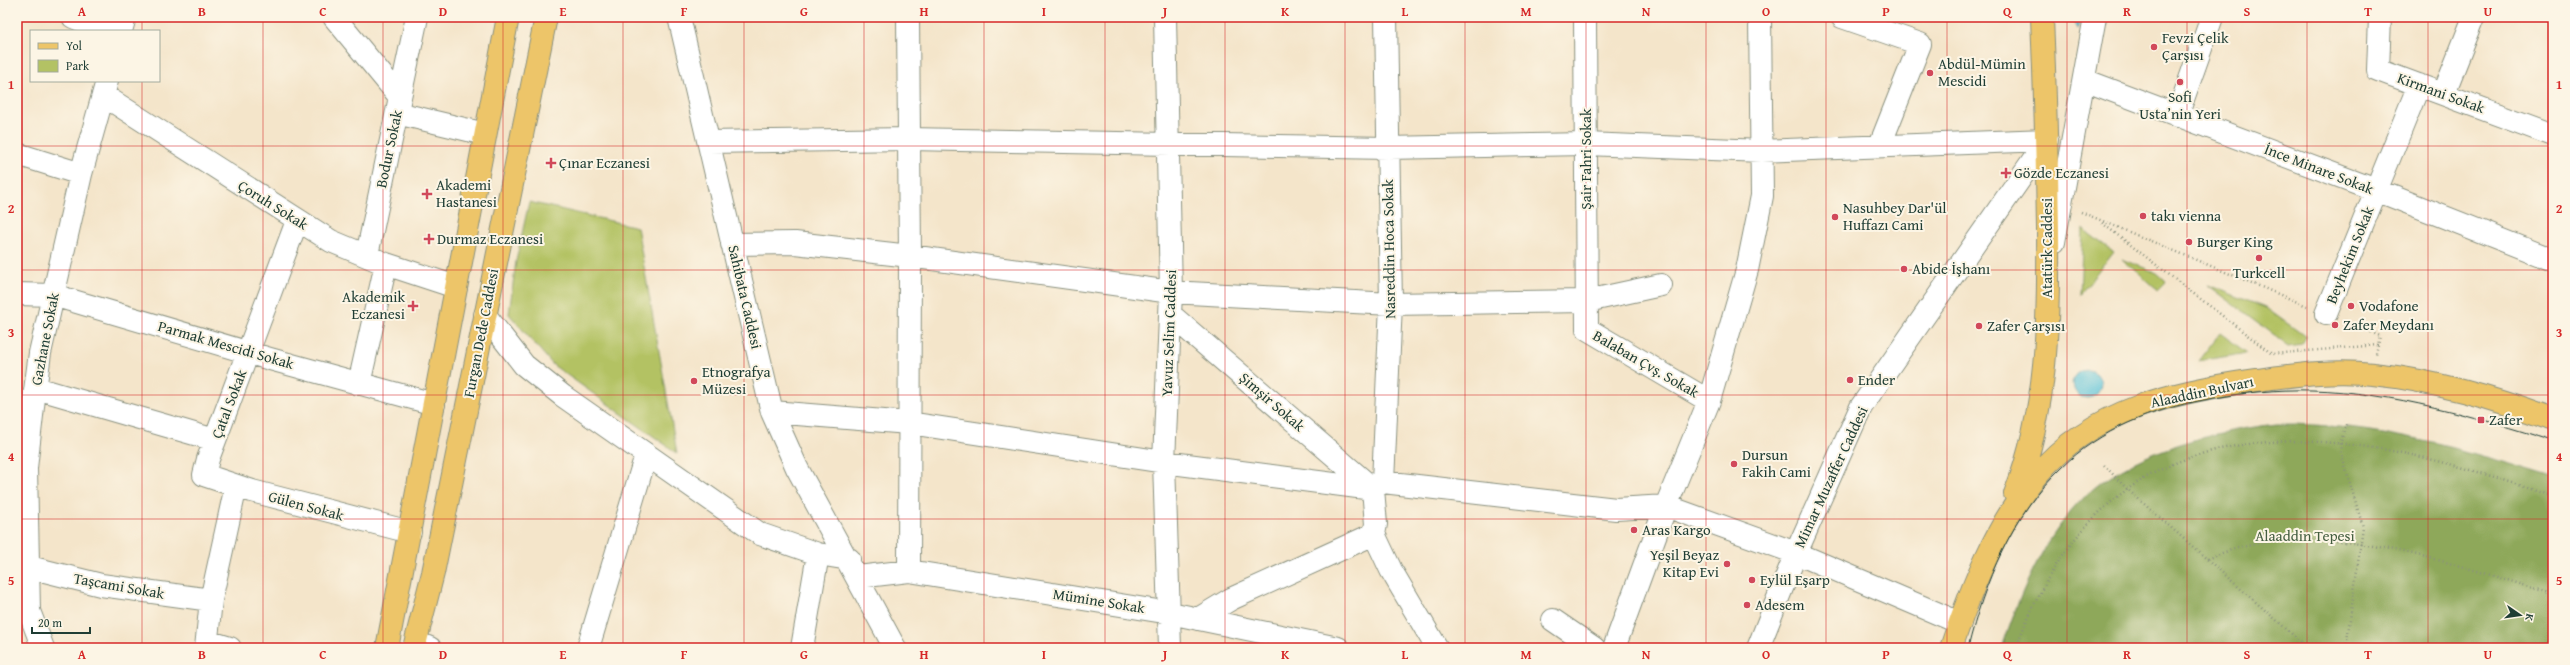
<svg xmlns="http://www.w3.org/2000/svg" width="2570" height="665" viewBox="0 0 2570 665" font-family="'Gentium Book Plus',serif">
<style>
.green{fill:#b3c264;stroke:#69804c}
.forest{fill:#8ea85a;stroke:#567247}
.water{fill:#5cc3d9;stroke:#3e8086}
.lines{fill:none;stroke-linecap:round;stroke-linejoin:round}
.minor-casing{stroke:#8a917f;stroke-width:24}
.major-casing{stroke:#8a917f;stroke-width:24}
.path{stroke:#8a917f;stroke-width:2.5;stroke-dasharray:1 3;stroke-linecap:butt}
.minor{stroke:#fff;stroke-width:22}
.major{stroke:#edc569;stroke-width:22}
.tram{stroke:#1f3d34;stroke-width:1}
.grid{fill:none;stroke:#d62828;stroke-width:1;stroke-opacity:0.55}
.poi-dot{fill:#d1495b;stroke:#fcf5e5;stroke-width:1.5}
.labels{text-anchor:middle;stroke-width:4;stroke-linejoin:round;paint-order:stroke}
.poi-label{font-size:15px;fill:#1f3d34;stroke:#fcf5e5;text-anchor:start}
.street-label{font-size:15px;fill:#1f3d34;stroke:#fcf5e5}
.park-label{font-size:15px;fill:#445e40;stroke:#fcf5e5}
.neatline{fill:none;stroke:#d62828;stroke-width:1.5}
.grid-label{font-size:13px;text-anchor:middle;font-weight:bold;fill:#d62828}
</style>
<rect width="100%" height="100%" fill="#fcf5e5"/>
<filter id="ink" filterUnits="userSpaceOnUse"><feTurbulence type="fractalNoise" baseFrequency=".025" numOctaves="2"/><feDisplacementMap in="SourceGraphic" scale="8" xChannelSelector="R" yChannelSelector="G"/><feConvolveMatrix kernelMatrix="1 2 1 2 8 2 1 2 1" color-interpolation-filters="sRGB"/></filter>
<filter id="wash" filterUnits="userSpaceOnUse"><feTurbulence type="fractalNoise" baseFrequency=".012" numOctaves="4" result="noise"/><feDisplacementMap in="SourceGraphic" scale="16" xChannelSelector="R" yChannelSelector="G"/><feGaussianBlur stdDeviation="0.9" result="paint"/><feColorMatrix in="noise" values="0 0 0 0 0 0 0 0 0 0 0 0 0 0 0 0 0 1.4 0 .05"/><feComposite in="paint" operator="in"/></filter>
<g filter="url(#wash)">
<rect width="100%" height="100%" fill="#f4e5ca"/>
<!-- green -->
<path class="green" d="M529 202 637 227 677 453 553 365 509 314 516 261Z
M2083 229 2113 252 2080 294Z
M2122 259 2157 273 2166 281 2157 290Z
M2208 285 2266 308 2306 337 2302 344 2289 346Z
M2220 333 2247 353 2198 361Z"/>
<!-- forest -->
<path class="forest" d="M2277 424C2372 423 2463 449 2553 477V648H2002C2021 589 2046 531 2093 489 2138 450 2219 430 2277 424Z"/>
<!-- water -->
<path class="water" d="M2071 17H2082L2077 29Z
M2073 384a14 14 0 1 1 28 0a14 14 0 1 1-28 0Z"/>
</g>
<g filter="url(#ink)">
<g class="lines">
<defs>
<path id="minor" d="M73 17 107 31
M334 17 400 97 367 255
M679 17 772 412 797 468 895 648
M908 17 910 256 909 571
M1165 17 1171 292 1164 462 1170 648
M1585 17 1587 329 1709 401
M1842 17 1920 44 1880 145
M2380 17 2378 70 2553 135
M121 31 125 17
M2084 80 2376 190 2553 260
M2444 93 2474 17
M103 95 331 241 386 264 456 287
M400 97 417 17
M397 113 485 134
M2177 116 2212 17
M709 142 909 139 1388 148 1586 144 1762 151 2047 140
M17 154 81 174
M297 221 208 459 204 475 252 491 410 532
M2054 242 2095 17
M732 244 795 243 910 256 1171 292 1391 304 1587 301 1661 285
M17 294 53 295 270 359 434 404
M2326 314 2419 85
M485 315 524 365 563 396 760 534 818 554 849 559
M1171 315 1373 489 1376 524 1374 534 1391 570 1437 648
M359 384 386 264
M36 388 215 440
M772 412 909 423 1164 462 1373 489 1383 482 1616 509 1666 506 1796 553 1960 623
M1383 482 1391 304 1386 17
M29 567 101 585 211 600
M858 577 909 571 1170 613 1338 648
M1198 619 1231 599 1374 534
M1553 620 1594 648
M207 641 230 648
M416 642 430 648
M43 648 29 611 26 468 34 398 40 353 81 174 107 81
M206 648 211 600 236 486
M588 648 646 455
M802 648 818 554
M1614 648 1666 506 1709 401 1747 270 1762 196 1760 17
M1758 648 1796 553 1861 407 2047 140"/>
<path id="major" d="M2015 494C2048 409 2049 318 2048 229 2047 158 2045 88 2042 17
M387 648 508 17
M414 648 433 573 546 17
M1951 648C1971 589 1996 524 2037 475 2092 409 2176 391 2257 380 2295 375 2334 369 2373 374 2431 380 2498 399 2553 420"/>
</defs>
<!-- minor casing -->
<use href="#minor" class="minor-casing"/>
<!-- major casing -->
<use href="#major" class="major-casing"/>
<!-- path -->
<path class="path" d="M2081 212 2307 306
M2102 223 2272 354 2378 345
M2345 321 2380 336 2376 355
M2104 465 2126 488 2308 648
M2207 559C2312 512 2449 563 2553 594
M2016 648C2110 387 2339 419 2553 497
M2346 648 2363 527 2341 453 2340 444 2347 422"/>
<!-- minor -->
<use href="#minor" class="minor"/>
<!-- major -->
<use href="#major" class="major"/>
<!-- tram -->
<path class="tram" d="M1968 648C1984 583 2012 514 2062 467 2100 430 2153 409 2204 400 2240 393 2276 389 2312 390 2393 392 2476 417 2553 441"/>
</g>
</g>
<!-- grid -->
<path class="grid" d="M142 17V31M263 17V648M383 17V648M503 17V648M623 17V648M744 17V648M864 17V648M984 17V648M1105 17V648M1225 17V648M1345 17V648M1465 17V648M1586 17V648M1706 17V648M1826 17V648M1947 17V648M2067 17V648M2187 17V648M2307 17V648M2428 17V648M142 81V648M17 146H2553M17 270H2553M17 395H2553M17 519H2553"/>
<!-- markers -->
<g class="poi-dot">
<circle cx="2154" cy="47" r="4"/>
<circle cx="1930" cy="73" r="4"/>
<circle cx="2180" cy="82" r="4"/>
<path d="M549 157h4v4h4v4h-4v4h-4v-4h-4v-4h4z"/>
<path d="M2004 167h4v4h4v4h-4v4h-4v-4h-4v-4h4z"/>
<path d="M425 188h4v4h4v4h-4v4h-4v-4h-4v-4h4z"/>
<circle cx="2143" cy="216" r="4"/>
<circle cx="1835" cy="217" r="4"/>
<path d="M427 233h4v4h4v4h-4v4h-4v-4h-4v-4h4z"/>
<circle cx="2189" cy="242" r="4"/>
<circle cx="2259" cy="258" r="4"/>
<circle cx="1904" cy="269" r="4"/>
<path d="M411 300h4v4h4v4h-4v4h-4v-4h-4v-4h4z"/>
<circle cx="2351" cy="306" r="4"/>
<circle cx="2335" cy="325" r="4"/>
<circle cx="1979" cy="326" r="4"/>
<circle cx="1850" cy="380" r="4"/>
<circle cx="694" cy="381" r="4"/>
<rect x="2477" y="416" width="8" height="8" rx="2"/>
<circle cx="1734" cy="464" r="4"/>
<circle cx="1634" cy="530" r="4"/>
<circle cx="1727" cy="564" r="4"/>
<circle cx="1752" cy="580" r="4"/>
<circle cx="1747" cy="605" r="4"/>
</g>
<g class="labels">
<!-- poi labels -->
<g class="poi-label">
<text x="2162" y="43">Fevzi Çelik<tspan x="2162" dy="17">Çarşısı</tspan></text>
<text x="1938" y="69">Abdül-Mümin<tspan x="1938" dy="17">Mescidi</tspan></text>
<text x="2180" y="102" text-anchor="middle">Sofi<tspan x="2180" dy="17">Usta’nin Yeri</tspan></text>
<text x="559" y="168">Çınar Eczanesi</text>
<text x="2014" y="178">Gözde Eczanesi</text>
<text x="436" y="190">Akademi<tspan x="436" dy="17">Hastanesi</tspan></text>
<text x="1843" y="213">Nasuhbey Dar'ül<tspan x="1843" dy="17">Huffazı Cami</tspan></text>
<text x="2151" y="221">takı vienna</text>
<text x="437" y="244">Durmaz Eczanesi</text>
<text x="2197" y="247">Burger King</text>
<text x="1912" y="274">Abide İşhanı</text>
<text x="2259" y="278" text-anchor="middle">Turkcell</text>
<text x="405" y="302" text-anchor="end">Akademik<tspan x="405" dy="17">Eczanesi</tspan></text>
<text x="2359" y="311">Vodafone</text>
<text x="2343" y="330">Zafer Meydanı</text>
<text x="1987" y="331">Zafer Çarşısı</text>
<text x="702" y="377">Etnografya<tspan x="702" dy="17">Müzesi</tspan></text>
<text x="1858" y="385">Ender</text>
<text x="2489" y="425">Zafer</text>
<text x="1742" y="460">Dursun<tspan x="1742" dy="17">Fakih Cami</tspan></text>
<text x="1642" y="535">Aras Kargo</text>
<text x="1719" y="560" text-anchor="end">Yeşil Beyaz<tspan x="1719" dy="17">Kitap Evi</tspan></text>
<text x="1760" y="585">Eylül Eşarp</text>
<text x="1755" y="610">Adesem</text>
</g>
<!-- street labels -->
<g class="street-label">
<text transform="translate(2441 93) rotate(20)" y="5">Kirmani Sokak</text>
<text transform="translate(389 149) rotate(-78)" y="5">Bodur Sokak</text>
<text transform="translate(1586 159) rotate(-90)" y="5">Şair Fahri Sokak</text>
<text transform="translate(2319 169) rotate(21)" y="5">İnce Minare Sokak</text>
<text transform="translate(273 205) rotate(32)" y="5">Çoruh Sokak</text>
<text transform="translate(2047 248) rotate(-90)" y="5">Atatürk Caddesi</text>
<text transform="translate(1389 249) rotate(-91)" y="5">Nasreddin Hoca Sokak</text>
<text transform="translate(2350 255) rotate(-68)" y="5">Beyhekim Sokak</text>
<text transform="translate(745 297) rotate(77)" y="5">Sahibata Caddesi</text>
<text transform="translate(481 333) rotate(-79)" y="5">Furgan Dede Caddesi</text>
<text transform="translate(1169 333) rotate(-88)" y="5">Yavuz Selim Caddesi</text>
<text transform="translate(45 339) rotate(-79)" y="5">Gazhane Sokak</text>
<text transform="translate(226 345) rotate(16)" y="5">Parmak Mescidi Sokak</text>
<text transform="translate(1646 364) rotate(30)" y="5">Balaban Çvş. Sokak</text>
<text transform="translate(2202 392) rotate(-12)" y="5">Alaaddin Bulvarı</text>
<text transform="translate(1272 402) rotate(41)" y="5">Şimşir Sokak</text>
<text transform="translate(229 404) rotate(-69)" y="5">Çatal Sokak</text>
<text transform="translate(1831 477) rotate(-65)" y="5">Mimar Muzaffer Caddesi</text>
<text transform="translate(306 506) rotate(15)" y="5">Gülen Sokak</text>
<text transform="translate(119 586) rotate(10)" y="5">Taşcami Sokak</text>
<text transform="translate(1099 601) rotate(9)" y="5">Mümine Sokak</text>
</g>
<!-- park labels -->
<g class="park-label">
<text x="2305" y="541">Alaaddin Tepesi</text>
</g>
</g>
<!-- margin -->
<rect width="2570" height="665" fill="none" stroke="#fcf5e5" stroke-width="44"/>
<!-- legend -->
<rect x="30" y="30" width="130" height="52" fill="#fcf5e5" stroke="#a4ab9e"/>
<rect x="38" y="43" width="20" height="6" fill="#edc569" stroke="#a4ab9e"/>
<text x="66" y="50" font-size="12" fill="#1f3d34">Yol</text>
<rect x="38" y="60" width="20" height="12" fill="#b3c264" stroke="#a4ab9e"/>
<text x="66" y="70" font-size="12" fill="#1f3d34">Park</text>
<!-- north arrow -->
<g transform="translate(2520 615) rotate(103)" stroke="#fcf5e5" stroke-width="3" paint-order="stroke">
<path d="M0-3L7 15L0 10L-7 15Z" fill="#1f3d34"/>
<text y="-6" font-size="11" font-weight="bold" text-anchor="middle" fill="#1f3d34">K</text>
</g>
<!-- scale -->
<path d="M32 627v6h58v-6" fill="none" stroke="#1f3d34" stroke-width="2"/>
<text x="38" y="627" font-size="12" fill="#1f3d34" stroke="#fcf5e5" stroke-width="3" paint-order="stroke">20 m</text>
<rect x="22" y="22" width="2526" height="621" class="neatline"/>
<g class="grid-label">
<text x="82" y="16">A</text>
<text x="202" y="16">B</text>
<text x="323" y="16">C</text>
<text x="443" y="16">D</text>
<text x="563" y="16">E</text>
<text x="684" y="16">F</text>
<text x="804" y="16">G</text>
<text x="924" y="16">H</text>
<text x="1044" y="16">I</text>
<text x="1165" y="16">J</text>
<text x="1285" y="16">K</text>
<text x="1405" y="16">L</text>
<text x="1526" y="16">M</text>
<text x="1646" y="16">N</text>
<text x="1766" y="16">O</text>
<text x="1886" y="16">P</text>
<text x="2007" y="16">Q</text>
<text x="2127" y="16">R</text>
<text x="2247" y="16">S</text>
<text x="2368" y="16">T</text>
<text x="2488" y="16">U</text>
<text x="11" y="89">1</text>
<text x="2559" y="89">1</text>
<text x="11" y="213">2</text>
<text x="2559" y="213">2</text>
<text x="11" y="337">3</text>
<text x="2559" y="337">3</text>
<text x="11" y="461">4</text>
<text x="2559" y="461">4</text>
<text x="11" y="585">5</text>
<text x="2559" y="585">5</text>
<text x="82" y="659">A</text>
<text x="202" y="659">B</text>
<text x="323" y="659">C</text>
<text x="443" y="659">D</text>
<text x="563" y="659">E</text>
<text x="684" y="659">F</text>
<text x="804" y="659">G</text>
<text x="924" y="659">H</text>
<text x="1044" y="659">I</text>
<text x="1165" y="659">J</text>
<text x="1285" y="659">K</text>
<text x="1405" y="659">L</text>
<text x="1526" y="659">M</text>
<text x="1646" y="659">N</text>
<text x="1766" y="659">O</text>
<text x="1886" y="659">P</text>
<text x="2007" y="659">Q</text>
<text x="2127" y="659">R</text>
<text x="2247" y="659">S</text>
<text x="2368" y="659">T</text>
<text x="2488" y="659">U</text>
</g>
</svg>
